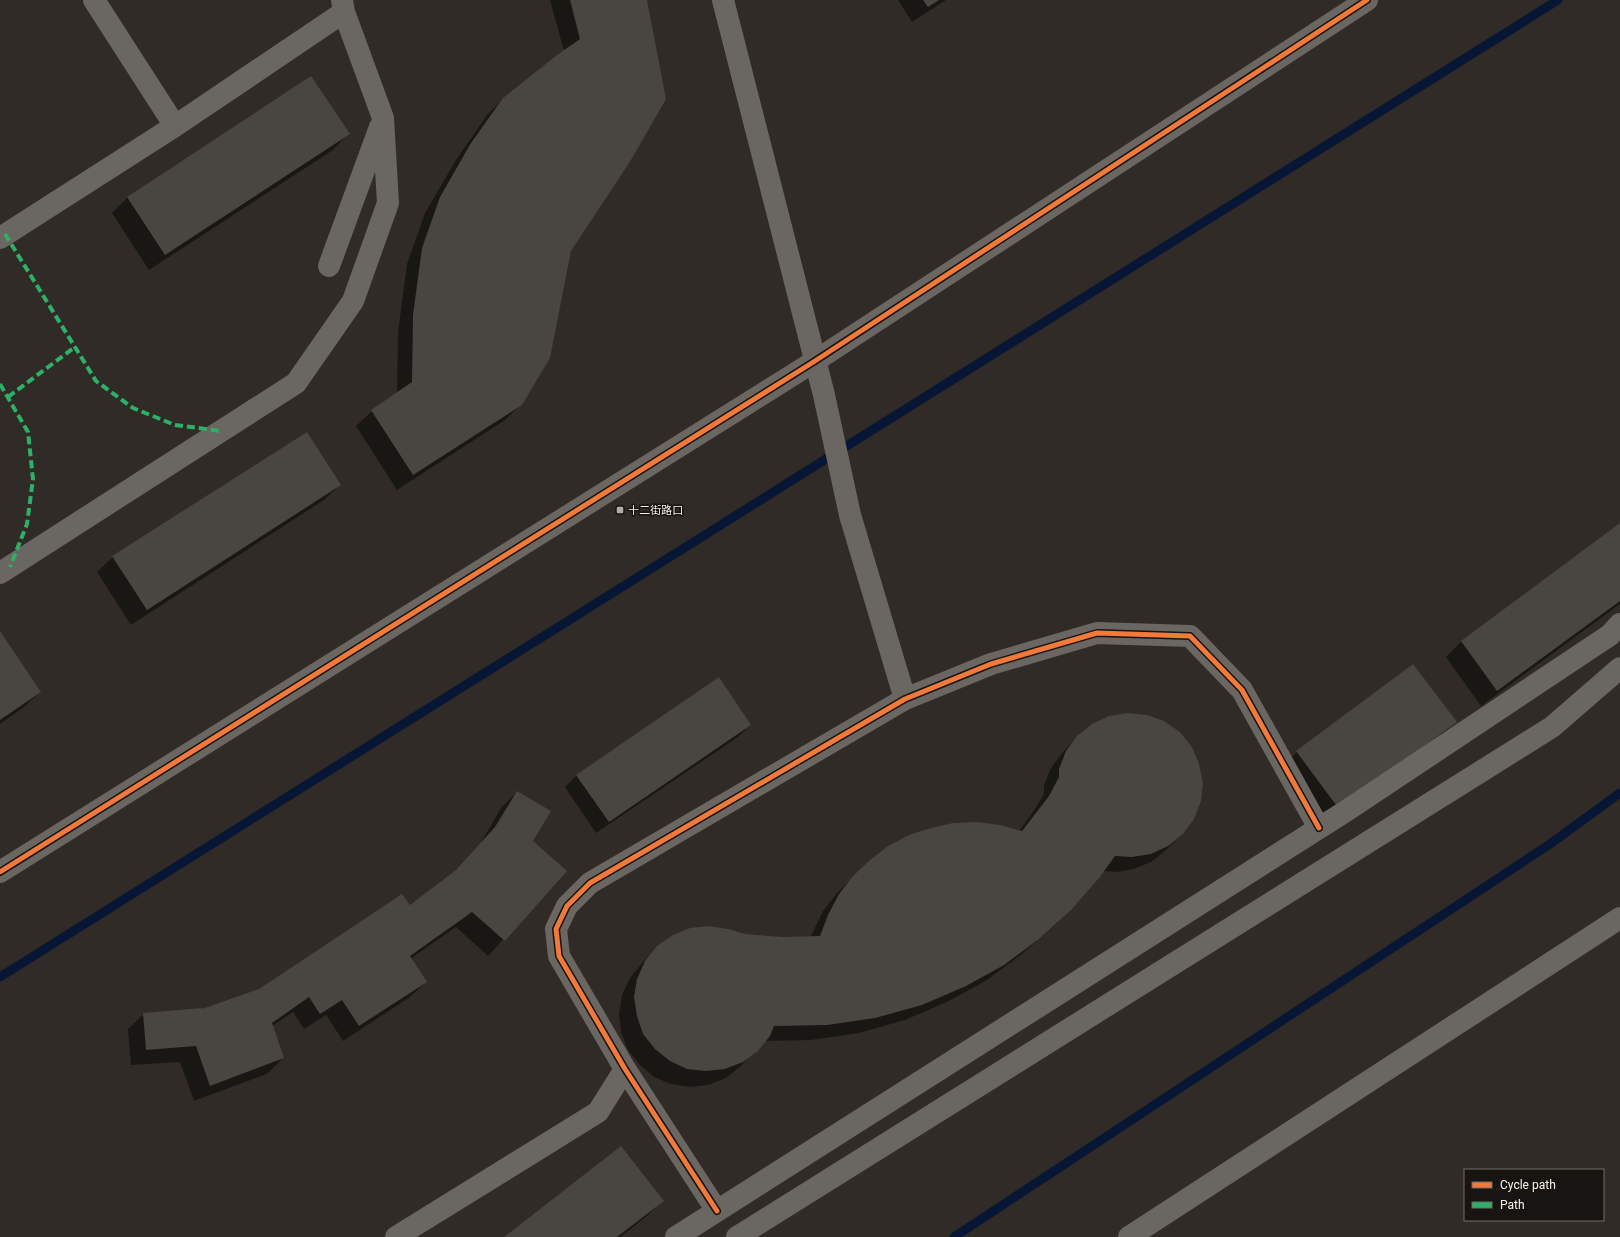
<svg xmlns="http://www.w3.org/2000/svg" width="1620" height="1237" viewBox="0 0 1620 1237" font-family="Roboto,'Noto Sans SC',sans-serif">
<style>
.shadow{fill:#0007}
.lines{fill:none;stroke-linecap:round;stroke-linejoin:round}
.stream{stroke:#071634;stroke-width:9}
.building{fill:#494541}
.minor{stroke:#6a6662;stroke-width:22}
.quiet{stroke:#2db169;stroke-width:4;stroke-dasharray:8 4;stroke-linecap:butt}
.cycleway-casing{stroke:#181411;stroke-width:8}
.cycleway{stroke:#f17a3a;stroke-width:5}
.poi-dot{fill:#b1aca7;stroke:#181411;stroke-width:1.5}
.labels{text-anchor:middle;stroke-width:3;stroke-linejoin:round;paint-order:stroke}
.poi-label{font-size:11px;fill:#f7f2ec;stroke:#181411;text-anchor:start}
</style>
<rect width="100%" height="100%" fill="#302b26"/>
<!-- shadow -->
<path class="shadow" d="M550 0H646L521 404 505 420 397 490 356 426 372 411 397 394 398 332 407 264 425 213 456 160 487 115 503 99 564 51Z
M898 0H946L912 22Z
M311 77 348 134 333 150 149 270 112 213 127 198Z
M340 485 324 500 131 625 97 572 113 557Z
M1620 524V604L1481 706 1446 657 1461 642Z
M0 634 40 692 24 707 0 724Z
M1455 722 1443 734 1327 820 1285 764 1297 752Z
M750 725 738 737 596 833 565 787 577 775Z
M1078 736 1182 834 1166 850 1151 862 1134 869 1116 872 1103 871 1070 910 1054 926 1022 954 987 980 949 1001 905 1020 859 1033 811 1040 764 1041 741 1066 726 1078 708 1085 690 1087 671 1084 654 1077 640 1065 628 1050 621 1032 619 1014 622 995 630 978 642 963 658 947 745 935 782 938H810L823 911 837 893 870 861 1019 831 1033 812 1044 794V785L1051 768 1062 753Z
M517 792 532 842 565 872 488 956 456 927 410 959 426 982 410 997 343 1041 326 1015 304 1029 293 1012 272 1026 283 1058 267 1074 194 1101 180 1062 131 1065 128 1029 144 1014 201 1011 260 990 409 906 452 875 480 844 501 808Z
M662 1201 647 1216 620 1237H505Z"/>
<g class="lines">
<!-- stream -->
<path class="stream" d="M0 977 1558 0
M954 1237 1550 844 1620 793"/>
</g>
<!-- building -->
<path class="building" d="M570 0H647L666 99 631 160 571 251 550 358 522 405 413 475 371 410 412 382 413 315 422 248 440 197 471 143 503 98 557 55 580 39Z
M923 0H939L928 7Z
M311 76 350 134 165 255 127 197Z
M307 432 341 485 147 610 112 556Z
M1620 523V601L1497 691 1461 641Z
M0 631 41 692 0 720Z
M1413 664 1457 722 1339 809 1296 751Z
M719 677 751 725 609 822 576 775Z
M1128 713 1147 715 1164 721 1180 732 1192 747 1199 764 1203 783 1201 801 1194 819 1183 834 1168 846 1151 854 1132 857 1115 856 1099 878 1071 910 1039 939 1004 965 966 986 922 1005 875 1018 827 1025 774 1026 770 1036 758 1051 743 1062 725 1069 706 1071 687 1069 670 1061 655 1049 643 1034 637 1016 634 997 637 979 645 961 657 946 673 935 690 928 709 926 728 929 745 934 782 937 820 936 828 915 839 894 853 876 870 860 888 846 909 835 931 828 953 823 977 822 1000 825 1022 831 1049 796 1059 777V769L1066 751 1077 736 1092 724 1109 716Z
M517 791 551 811 533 841 567 871 505 941 472 912 410 956 427 982 359 1026 342 1000 320 1014 309 997 272 1023 284 1058 210 1086 196 1046 146 1050 143 1013 202 1008V1009L259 989 402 894 410 905 456 870 495 827Z
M621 1146 664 1201 617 1237H504Z"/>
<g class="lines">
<!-- minor -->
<path class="minor" d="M723 0 824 395 850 515 905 699
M175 126 344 12 342 0
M0 238 175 126 94 0
M329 266 380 127
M0 573 296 383 353 301 388 203 383 118 344 12
M0 872 815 361 1367 0
M717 1211 625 1069 559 956 556 929 567 906 590 883 905 699 991 664 1097 633 1190 636 1242 690 1319 828
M396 1237 598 1112 625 1069
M676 1237 1346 811 1610 635 1620 624
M737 1237 1552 727 1620 668
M1129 1237 1620 918"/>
<!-- quiet -->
<path class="quiet" d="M5 234 96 381 133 408 175 425 221 431
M0 384 28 432 33 479 27 524 10 567
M8 397 75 347"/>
<defs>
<path id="cycleway" d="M0 872 815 361 1367 0
M717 1211 625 1069 559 956 556 929 567 906 590 883 905 699 991 664 1097 633 1190 636 1242 690 1319 828"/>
</defs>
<!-- cycleway casing -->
<use href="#cycleway" class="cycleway-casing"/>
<!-- cycleway -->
<use href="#cycleway" class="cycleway"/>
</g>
<!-- markers -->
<rect class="poi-dot" x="616" y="506" width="8" height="8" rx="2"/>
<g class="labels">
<!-- poi labels -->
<g class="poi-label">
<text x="628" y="514">十二街路口</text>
</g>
</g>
<!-- legend -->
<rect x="1464" y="1169" width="140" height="52" fill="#181411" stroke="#716d69"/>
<rect x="1472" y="1182" width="20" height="6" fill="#f17a3a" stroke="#716d69"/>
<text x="1500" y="1189" font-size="12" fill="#f7f2ec">Cycle path</text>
<rect x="1472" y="1202" width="20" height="6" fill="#2db169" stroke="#716d69"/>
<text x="1500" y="1209" font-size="12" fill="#f7f2ec">Path</text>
</svg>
